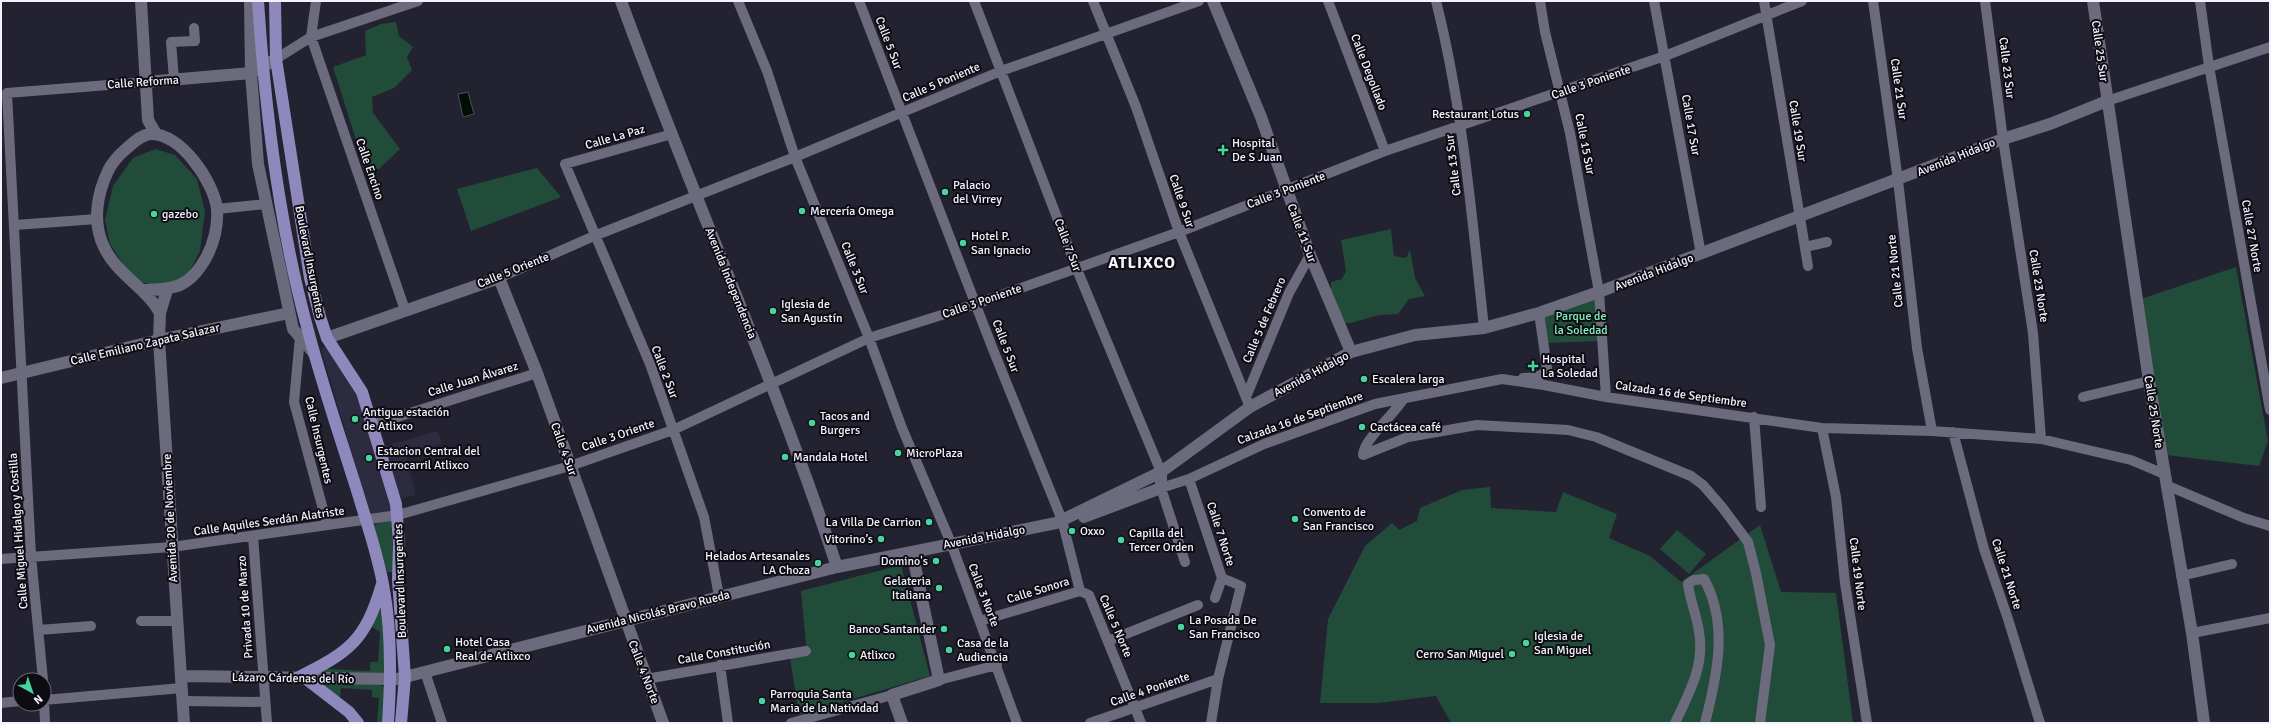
<svg xmlns="http://www.w3.org/2000/svg" width="2271" height="724" viewBox="0 0 2271 724" font-family="Signika,sans-serif">
<style>
.built{fill:#2d2b3f}
.green{fill:#224c3a}
.water{fill:#000e06;stroke:#495350}
.lines{fill:none;stroke-linecap:round;stroke-linejoin:round}
.minor{stroke:#6c6b7d;stroke-width:10}
.tertiary{stroke:#6c6b7d;stroke-width:12}
.secondary{stroke:#6c6b7d;stroke-width:12}
.primary{stroke:#8e88bd;stroke-width:12}
.poi-dot{fill:#49d49d;stroke:#0d0c13;stroke-width:1.5}
.labels{text-anchor:middle;stroke-width:4;stroke-linejoin:round;paint-order:stroke}
.street-label{font-size:12px;fill:#f4f3fd;stroke:#0d0c13}
.poi-label{font-size:12px;fill:#f4f3fd;stroke:#0d0c13;text-anchor:start}
.park-label{font-size:12px;fill:#84f1c0;stroke:#0d0c13}
.district-label{font-size:16px;font-weight:bold;letter-spacing:1px;fill:#f4f3fd;stroke:#0d0c13}
</style>
<rect width="100%" height="100%" fill="#232230"/>
<!-- built -->
<path class="built" d="M327 345 358 394 392 508 390 512 373 515 370 514 321 349Z
M438 431 442 444 405 454 416 495 399 499 385 446Z"/>
<!-- green -->
<path class="green" d="M396 22 399 36 413 47 407 57 412 70 394 88 372 97 373 113 400 149 379 169 365 168 333 67 366 55 365 31 381 24Z
M155 149 175 155 197 179 205 211 200 251 187 276 166 287 141 282 125 267 110 244 105 220 113 186 133 158Z
M537 168 561 197 471 231 457 189Z
M1391 229 1394 256 1406 258 1410 250 1415 278 1425 296 1409 299 1398 314 1379 315 1351 323H1341L1331 291V282L1342 279 1346 271 1341 240Z
M2236 267 2268 441 2259 466 2166 455 2141 299Z
M1598 298 1601 341 1546 343 1543 316Z
M1490 487 1491 508 1556 512 1563 492 1617 514 1609 538 1650 556 1681 582 1760 525 1781 592 1836 593 1853 723H1451L1436 696 1378 703H1320L1328 619 1365 546 1392 523 1399 530 1417 521 1420 508 1462 490Z
M391 520 394 569 393 572H387L374 525Z
M1677 530 1706 554 1689 574 1660 549Z
M901 565 930 676 799 715 790 658 807 654 801 591Z
M379 608 383 612 385 675 382 677 381 685 385 689 382 723H377L379 698 372 697V690L341 688 340 698 309 675 328 664V669L370 671V662H378L380 632 372 627Z"/>
<!-- water -->
<path class="water" d="M468 92 474 114 463 117 458 94Z"/>
<g class="lines">
<!-- minor -->
<path class="minor" d="M316 1 311 37 405 310
M738 1 767 71 795 157 869 338 902 428 951 543 1017 723
M859 1 992 347 1062 520 1080 591 1089 595 1141 723
M974 1 1076 267 1161 472
M1093 1 1136 107 1179 232 1250 407
M1328 1 1385 151
M1436 1C1463 108 1472 218 1484 328
M1540 1 1545 32 1570 133 1599 292 1606 397
M1654 1 1701 254
M1764 1 1808 266
M1873 1 1898 180 1917 348 1932 431
M1985 1 2003 139 2033 333 2041 439
M2200 1 2209 66 2270 410
M276 59 311 37 418 1
M174 79 171 42 195 41 194 28
M2107 101 2270 47
M672 134 565 164 650 364 704 517 719 596
M217 209 266 204
M15 225 97 219
M1805 247 1827 242
M499 278 594 236 795 157 1001 71 1199 1
M300 337 294 402 327 524
M1523 378C1533 377 1544 378 1547 368L1539 313
M1246 397 1289 293 1310 255
M2083 397 2149 381
M1404 398C1395 414 1363 440 1363 455L1408 437 1477 425 1568 430 1596 437 1691 476 1703 485 1722 507 1748 542 1756 573 1770 645 1760 723
M1754 417 1761 507
M372 425 537 373
M1822 428 1836 497 1845 583 1867 723
M1953 432 1984 549 2008 619 2040 723
M1189 479 1222 578 1215 598
M2166 485 2244 518 2270 526
M253 536 267 723
M1 559 172 547 398 515 570 466 673 430 869 338 976 304 1179 232 1385 151 1665 56 1802 1
M1185 562 1161 488 1189 479 1264 444 1375 404 1502 379 1544 385 1606 397 1822 428 1932 431 2041 439 2131 460 2164 474
M2181 576 2232 564
M141 621H176
M980 621 1080 591
M39 630 91 626
M2192 633 2270 618
M1108 641 1198 605
M720 665 728 723
M425 672 442 723
M646 679 806 651
M43 680 31 556 7 93 146 82
M939 680 997 665
M183 701 265 702
M1 703 20 701
M45 723 44 700 182 688
M791 723 892 695
M1090 723 1218 679
M1211 723 1218 679 1241 586 1222 578
M1675 723C1689 693 1705 666 1699 632 1697 616 1690 601 1688 584L1694 580 1704 579C1729 624 1717 676 1705 723"/>
<!-- tertiary -->
<path class="tertiary" d="M141 1 148 120 156 134
M250 1 251 73 258 164 293 329 314 353
M1213 1 1261 117 1310 255 1351 352
M2093 1 2149 381 2192 633 2204 723
M146 82 251 73 276 59
M143 290C176 290 191 286 207 256 214 242 218 224 217 209 214 182 180 132 150 134 141 135 134 142 127 148 120 154 112 162 108 171 97 194 92 222 104 247 117 275 146 287 160 313
M167 290 160 313 159 340 184 723
M1 378 159 340 289 313
M1084 517 1161 488V472
M912 552 1056 523 1161 472 1250 407 1351 352 1415 335 1484 328 1539 313 1599 292 2003 139 2050 124 2107 101
M181 676 397 679 837 567"/>
<!-- secondary -->
<path class="secondary" d="M621 1C690 191 774 375 837 567L912 552 939 680 892 695 902 723
M327 338 499 278 537 373 663 723"/>
<!-- primary -->
<path class="primary" d="M258 1C265 109 278 219 306 323 321 382 341 439 359 497 368 527 379 558 384 590 392 634 391 679 388 723
M275 1 276 59 310 278 320 317 327 338 362 392 396 504 399 544 398 579 405 677 401 723
M297 678C349 652 365 642 382 584
M305 678 349 712 358 723"/>
</g>
<!-- markers -->
<g class="poi-dot">
<circle cx="1527" cy="114" r="4"/>
<path d="M1221 144h4v4h4v4h-4v4h-4v-4h-4v-4h4z"/>
<circle cx="945" cy="192" r="4"/>
<circle cx="802" cy="211" r="4"/>
<circle cx="154" cy="214" r="4"/>
<circle cx="963" cy="243" r="4"/>
<circle cx="773" cy="311" r="4"/>
<path d="M1531 360h4v4h4v4h-4v4h-4v-4h-4v-4h4z"/>
<circle cx="1364" cy="379" r="4"/>
<circle cx="355" cy="419" r="4"/>
<circle cx="812" cy="423" r="4"/>
<circle cx="1362" cy="427" r="4"/>
<circle cx="898" cy="453" r="4"/>
<circle cx="785" cy="457" r="4"/>
<circle cx="369" cy="458" r="4"/>
<circle cx="1295" cy="519" r="4"/>
<circle cx="929" cy="522" r="4"/>
<circle cx="1072" cy="531" r="4"/>
<circle cx="881" cy="539" r="4"/>
<circle cx="1121" cy="540" r="4"/>
<circle cx="936" cy="561" r="4"/>
<circle cx="818" cy="563" r="4"/>
<circle cx="939" cy="588" r="4"/>
<circle cx="1181" cy="627" r="4"/>
<circle cx="944" cy="629" r="4"/>
<circle cx="1526" cy="643" r="4"/>
<circle cx="447" cy="649" r="4"/>
<circle cx="949" cy="650" r="4"/>
<circle cx="1512" cy="654" r="4"/>
<circle cx="852" cy="655" r="4"/>
<circle cx="762" cy="701" r="4"/>
</g>
<g class="labels">
<!-- street labels -->
<g class="street-label">
<text transform="translate(889 43) rotate(69)" y="4">Calle 5 Sur</text>
<text transform="translate(2100 51) rotate(82)" y="4">Calle 25 Sur</text>
<text transform="translate(2007 68) rotate(83)" y="4">Calle 23 Sur</text>
<text transform="translate(1369 72) rotate(69)" y="4">Calle Degollado</text>
<text transform="translate(143 82) rotate(-4)" y="4">Calle Reforma</text>
<text transform="translate(941 82) rotate(-23)" y="4">Calle 5 Poniente</text>
<text transform="translate(1591 82) rotate(-19)" y="4">Calle 3 Poniente</text>
<text transform="translate(1899 89) rotate(82)" y="4">Calle 21 Sur</text>
<text transform="translate(1691 125) rotate(80)" y="4">Calle 17 Sur</text>
<text transform="translate(1798 131) rotate(81)" y="4">Calle 19 Sur</text>
<text transform="translate(615 137) rotate(-16)" y="4">Calle La Paz</text>
<text transform="translate(1585 144) rotate(79)" y="4">Calle 15 Sur</text>
<text transform="translate(1956 157) rotate(-22)" y="4">Avenida Hidalgo</text>
<text transform="translate(1453 165) rotate(-97)" y="4">Calle 13 Sur</text>
<text transform="translate(370 169) rotate(71)" y="4">Calle Encino</text>
<text transform="translate(1286 190) rotate(-21)" y="4">Calle 3 Poniente</text>
<text transform="translate(1182 201) rotate(71)" y="4">Calle 9 Sur</text>
<text transform="translate(1302 233) rotate(69)" y="4">Calle 11 Sur</text>
<text transform="translate(2252 236) rotate(80)" y="4">Calle 27 Norte</text>
<text transform="translate(1068 245) rotate(69)" y="4">Calle 7 Sur</text>
<text transform="translate(310 262) rotate(79)" y="4">Boulevard Insurgentes</text>
<text transform="translate(855 268) rotate(68)" y="4">Calle 3 Sur</text>
<text transform="translate(513 270) rotate(-22)" y="4">Calle 5 Oriente</text>
<text transform="translate(1895 271) rotate(-96)" y="4">Calle 21 Norte</text>
<text transform="translate(1654 272) rotate(-21)" y="4">Avenida Hidalgo</text>
<text transform="translate(731 283) rotate(68)" y="4">Avenida Independencia</text>
<text transform="translate(2039 286) rotate(81)" y="4">Calle 23 Norte</text>
<text transform="translate(982 301) rotate(-19)" y="4">Calle 3 Poniente</text>
<text transform="translate(1264 320) rotate(-67)" y="4">Calle 5 de Febrero</text>
<text transform="translate(145 344) rotate(-13)" y="4">Calle Emiliano Zapata Salazar</text>
<text transform="translate(1006 346) rotate(69)" y="4">Calle 5 Sur</text>
<text transform="translate(665 372) rotate(69)" y="4">Calle 2 Sur</text>
<text transform="translate(1311 374) rotate(-28)" y="4">Avenida Hidalgo</text>
<text transform="translate(473 379) rotate(-17)" y="4">Calle Juan Álvarez</text>
<text transform="translate(1681 394) rotate(8)" y="4">Calzada 16 de Septiembre</text>
<text transform="translate(2154 412) rotate(81)" y="4">Calle 25 Norte</text>
<text transform="translate(1300 418) rotate(-20)" y="4">Calzada 16 de Septiembre</text>
<text transform="translate(618 435) rotate(-19)" y="4">Calle 3 Oriente</text>
<text transform="translate(319 440) rotate(77)" y="4">Calle Insurgentes</text>
<text transform="translate(564 449) rotate(70)" y="4">Calle 4 Sur</text>
<text transform="translate(170 518) rotate(-93)" y="4">Avenida 20 de Noviembre</text>
<text transform="translate(269 521) rotate(-8)" y="4">Calle Aquiles Serdán Alatriste</text>
<text transform="translate(18 531) rotate(-94)" y="4">Calle Miguel Hidalgo y Costilla</text>
<text transform="translate(1221 534) rotate(72)" y="4">Calle 7 Norte</text>
<text transform="translate(984 537) rotate(-11)" y="4">Avenida Hidalgo</text>
<text transform="translate(1858 574) rotate(83)" y="4">Calle 19 Norte</text>
<text transform="translate(2007 574) rotate(72)" y="4">Calle 21 Norte</text>
<text transform="translate(400 581) rotate(-92)" y="4">Boulevard Insurgentes</text>
<text transform="translate(1038 590) rotate(-17)" y="4">Calle Sonora</text>
<text transform="translate(984 595) rotate(69)" y="4">Calle 3 Norte</text>
<text transform="translate(245 607) rotate(-94)" y="4">Privada 10 de Marzo</text>
<text transform="translate(658 612) rotate(-14)" y="4">Avenida Nicolás Bravo Rueda</text>
<text transform="translate(1116 626) rotate(67)" y="4">Calle 5 Norte</text>
<text transform="translate(724 652) rotate(-10)" y="4">Calle Constitución</text>
<text transform="translate(644 672) rotate(69)" y="4">Calle 4 Norte</text>
<text transform="translate(293 678) rotate(1)" y="4">Lázaro Cárdenas del Río</text>
<text transform="translate(1150 689) rotate(-19)" y="4">Calle 4 Poniente</text>
</g>
<!-- poi labels -->
<g class="poi-label">
<text x="1519" y="118" text-anchor="end">Restaurant Lotus</text>
<text x="1232" y="147">Hospital<tspan x="1232" dy="14">De S Juan</tspan></text>
<text x="953" y="189">Palacio<tspan x="953" dy="14">del Virrey</tspan></text>
<text x="810" y="215">Mercería Omega</text>
<text x="162" y="218">gazebo</text>
<text x="971" y="240">Hotel P.<tspan x="971" dy="14">San Ignacio</tspan></text>
<text x="781" y="308">Iglesia de<tspan x="781" dy="14">San Agustín</tspan></text>
<text x="1542" y="363">Hospital<tspan x="1542" dy="14">La Soledad</tspan></text>
<text x="1372" y="383">Escalera larga</text>
<text x="363" y="416">Antigua estación<tspan x="363" dy="14">de Atlixco</tspan></text>
<text x="820" y="420">Tacos and<tspan x="820" dy="14">Burgers</tspan></text>
<text x="1370" y="431">Cactácea café</text>
<text x="377" y="455">Estacion Central del<tspan x="377" dy="14">Ferrocarril Atlixco</tspan></text>
<text x="906" y="457">MicroPlaza</text>
<text x="793" y="461">Mandala Hotel</text>
<text x="1303" y="516">Convento de<tspan x="1303" dy="14">San Francisco</tspan></text>
<text x="921" y="526" text-anchor="end">La Villa De Carrion</text>
<text x="1080" y="535">Oxxo</text>
<text x="1129" y="537">Capilla del<tspan x="1129" dy="14">Tercer Orden</tspan></text>
<text x="873" y="543" text-anchor="end">Vitorino’s</text>
<text x="810" y="560" text-anchor="end">Helados Artesanales<tspan x="810" dy="14">LA Choza</tspan></text>
<text x="928" y="565" text-anchor="end">Domino's</text>
<text x="931" y="585" text-anchor="end">Gelateria<tspan x="931" dy="14">Italiana</tspan></text>
<text x="1189" y="624">La Posada De<tspan x="1189" dy="14">San Francisco</tspan></text>
<text x="936" y="633" text-anchor="end">Banco Santander</text>
<text x="1534" y="640">Iglesia de<tspan x="1534" dy="14">San Miguel</tspan></text>
<text x="455" y="646">Hotel Casa<tspan x="455" dy="14">Real de Atlixco</tspan></text>
<text x="957" y="647">Casa de la<tspan x="957" dy="14">Audiencia</tspan></text>
<text x="1504" y="658" text-anchor="end">Cerro San Miguel</text>
<text x="860" y="659">Atlixco</text>
<text x="770" y="698">Parroquia Santa<tspan x="770" dy="14">Maria de la Natividad</tspan></text>
</g>
<!-- park labels -->
<g class="park-label">
<text x="1581" y="320">Parque de<tspan x="1581" dy="14">la Soledad</tspan></text>
</g>
<!-- district labels -->
<g class="district-label">
<text x="1142" y="268">ATLIXCO</text>
</g>
</g>
<!-- border -->
<rect width="2271" height="724" fill="none" stroke="#f4f3fd" stroke-width="4"/>
<!-- north arrow -->
<g transform="translate(32 692) rotate(140)"><circle r="19" fill="#0d0c13" stroke="#696871"/>
<path d="M0-3L7 15L0 10L-7 15Z" fill="#49d49d"/>
<text y="-6" font-size="11" font-weight="bold" text-anchor="middle" fill="#f4f3fd">N</text>
</g>
</svg>
